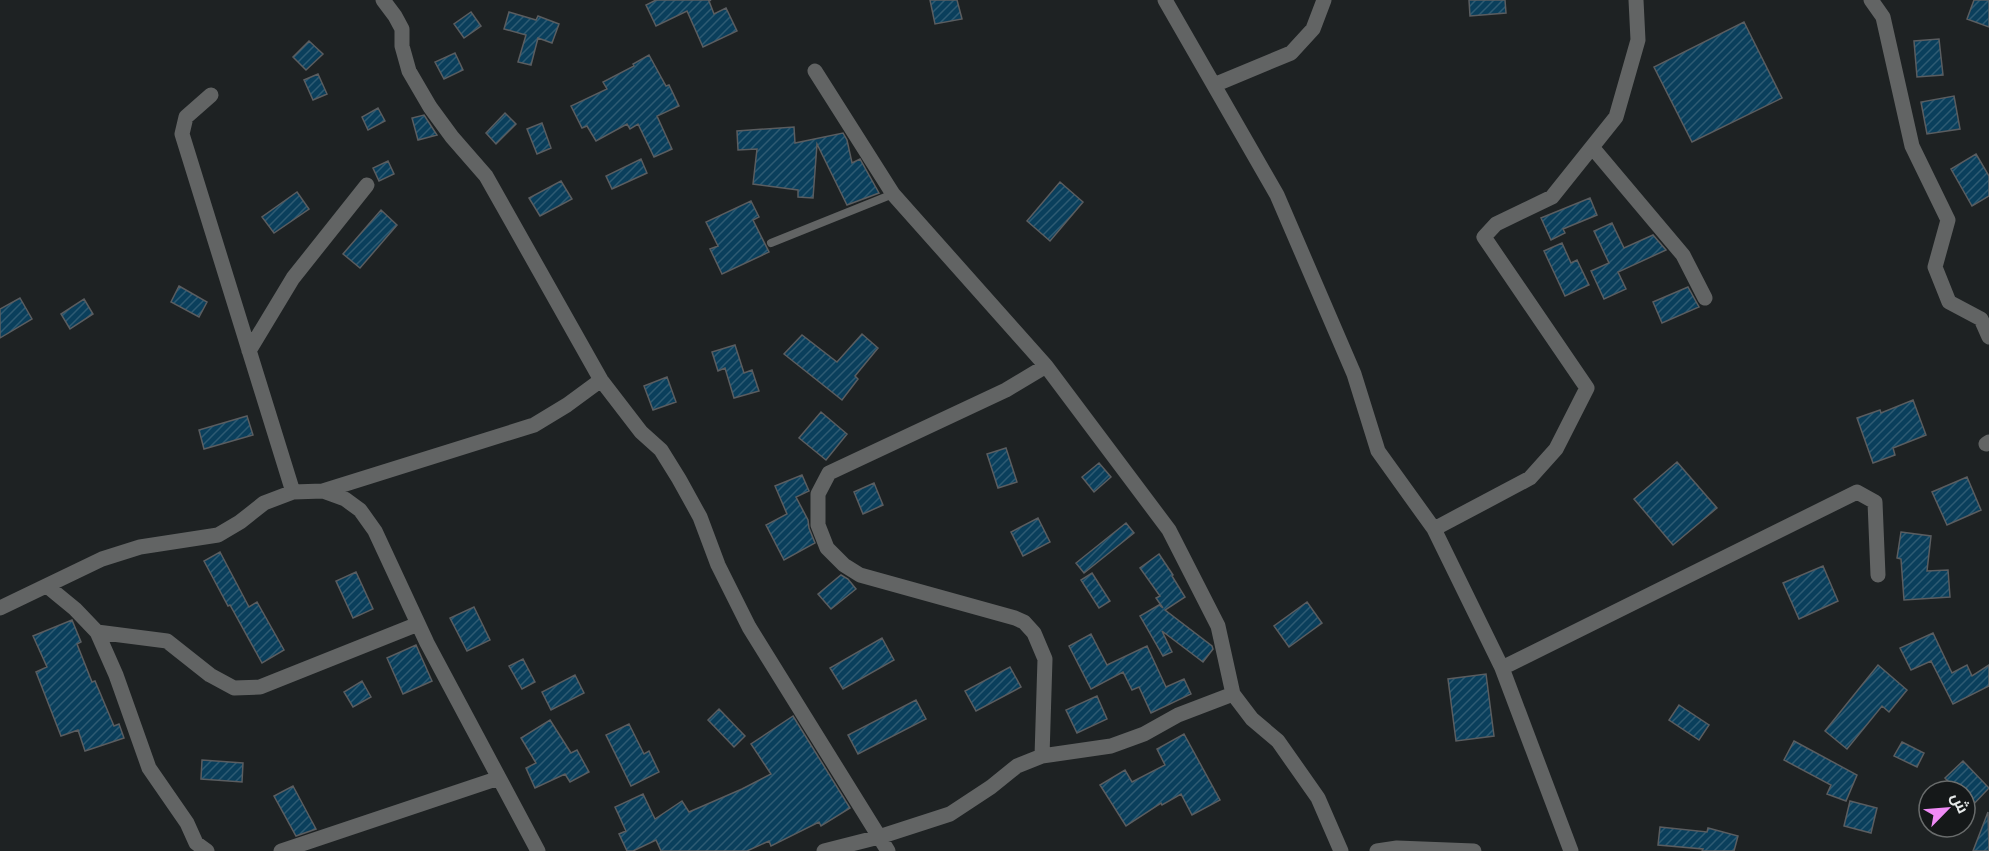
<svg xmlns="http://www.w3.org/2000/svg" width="1989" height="851" viewBox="0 0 1989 851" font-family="'Work Sans',Cairo,sans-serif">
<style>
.building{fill:url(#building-hatch);stroke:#5a5d60;stroke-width:1.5}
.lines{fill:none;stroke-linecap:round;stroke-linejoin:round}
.service{stroke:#626464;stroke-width:8}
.minor{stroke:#626464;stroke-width:15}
</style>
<defs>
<pattern id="building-hatch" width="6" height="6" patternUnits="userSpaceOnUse" patternTransform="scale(1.5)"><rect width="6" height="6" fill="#0a3f5c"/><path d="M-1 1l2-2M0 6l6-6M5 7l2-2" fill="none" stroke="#2e5b73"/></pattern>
</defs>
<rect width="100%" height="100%" fill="#1e2223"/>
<!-- building -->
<path class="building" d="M656 0H711L709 1 714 14 726 8 737 31 703 47 687 11 656 26 646 5Z
M930 0H957L962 19 935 24Z
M1469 0H1505L1506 13 1470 16Z
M1974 0H1989V27L1967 19Z
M471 12 481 26 464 38 454 24Z
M509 12 536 20 538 16 559 24 552 43 538 38 531 65 518 62 526 35 504 29Z
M1744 22 1782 98 1692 142 1654 67Z
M1939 39 1943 75 1917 77 1914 41Z
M309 41 323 54 306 70 293 57Z
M455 53 463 70 444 79 435 62Z
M649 55 666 86 669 85 679 106 657 116 672 149 654 157 638 124 630 129 627 124 596 141 587 126 582 128 571 106 607 89 603 82 634 66 633 64Z
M318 74 327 94 313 100 304 80Z
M1954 96 1960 129 1927 134 1921 102Z
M378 108 385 121 368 130 362 117Z
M505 113 516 124 496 144 486 133Z
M424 115 437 135 418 140 412 118Z
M542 123 551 148 537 154 527 129Z
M794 127 795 143 843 133 847 140 852 163 860 159 879 193 847 205 817 144 813 198 798 197V190L753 184 757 149 738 150 737 131Z
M1976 154 1989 176V196L1972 206 1951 169Z
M641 159 647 173 612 189 606 176Z
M388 161 394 174 379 181 373 168Z
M561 181 572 199 540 216 529 198Z
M1060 182 1083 202 1050 241 1027 221Z
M297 192 309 209 274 233 262 217Z
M1590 198 1597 215 1563 229 1565 233 1551 240 1541 218Z
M751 201 759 217 753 220 769 252 722 274 710 249 718 246 706 222Z
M381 210 397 225 360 268 343 254Z
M1612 223 1624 248 1653 235 1666 250 1618 272 1626 289 1604 299 1591 271 1609 263 1594 231Z
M1562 243 1571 263 1577 260 1589 285 1565 296 1544 251Z
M179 286 207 302 199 317 171 302Z
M1688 287 1699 307 1662 323 1653 302Z
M20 298 32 319 0 338V309Z
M84 299 93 314 70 329 61 314Z
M862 334 878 348 855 376 858 379 842 400 784 354 802 335 837 362Z
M735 345 744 373 752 370 759 391 734 398 725 368 718 371 712 352Z
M667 377 676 402 653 410 644 386Z
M1913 400 1926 435 1893 448 1895 455 1873 463 1857 418 1880 410 1881 413Z
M821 412 847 434 826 460 799 438Z
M247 416 253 435 204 449 199 430Z
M1006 448 1017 482 998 488 987 454Z
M1677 462 1717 508 1673 545 1634 499Z
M1099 463 1111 477 1094 492 1082 477Z
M802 475 809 491 796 497 808 520 809 528 815 543 784 560 766 525 787 514 775 486Z
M1967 477 1981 510 1947 525 1932 492Z
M874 483 883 505 863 514 854 492Z
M1038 518 1050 542 1023 556 1011 532Z
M1126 523 1134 533 1084 573 1076 563Z
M1901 532 1931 536 1927 571 1948 570 1950 597 1904 600 1901 559 1897 558Z
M220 552 249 607 257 602 284 650 262 663 230 605 228 606 204 561Z
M1159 554 1173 575 1172 576 1185 597 1165 610 1212 646 1213 649 1203 662 1162 631 1172 652 1163 656 1140 616 1159 605 1163 608 1156 598 1160 596 1140 568Z
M1823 566 1838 601 1799 619 1783 583Z
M356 572 373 609 353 618 336 581Z
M1092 573 1110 601 1099 608 1081 580Z
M841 575 848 579 856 589 831 609 818 594Z
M1307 602 1322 623 1289 647 1274 626Z
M474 607 490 640 467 651 450 618Z
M72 620 81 642 77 644 92 682 95 681 114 726 119 724 124 738 85 751 78 730 61 736 36 672 47 667 33 636Z
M1933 633 1952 673 1967 665 1972 676 1989 665V686L1953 704 1931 661 1911 670 1900 648Z
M1091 634 1107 665 1147 646 1166 687 1184 679 1191 694 1151 713 1139 687 1132 690 1123 672 1091 689 1069 646Z
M882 638 894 660 843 689 830 668Z
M416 645 432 681 403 694 387 658Z
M523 659 535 682 522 689 509 666Z
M1878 665 1907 690 1889 712 1882 706 1847 749 1825 731Z
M1010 667 1021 687 976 711 965 691Z
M1486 674 1494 736 1456 741 1448 679Z
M575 675 584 693 551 710 542 692Z
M362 681 371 697 353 707 344 692Z
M1097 696 1107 719 1077 733 1066 710Z
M916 700 926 719 858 754 848 735Z
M1679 705 1709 725 1699 740 1669 720Z
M719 709 745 736 734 747 708 720Z
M793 716 850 808 821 826 819 822 771 846 769 841 747 851H661L656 840 633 851H627L619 834 626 831 615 807 643 794 655 819 682 801 689 812 742 789 771 774 751 744Z
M550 720 571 753 577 750 589 772 570 782 565 774 535 788 526 768 536 763 521 738Z
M629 724 644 754 649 751 659 772 631 786 606 735Z
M1184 734 1220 800 1192 815 1181 794 1162 805 1161 803 1126 826 1100 785 1125 770 1132 782 1165 765 1157 749Z
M1794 741 1857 775 1846 801 1827 794 1831 785 1784 760Z
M1902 742 1924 753 1917 767 1894 756Z
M202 760 243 763 242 782 201 779Z
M1963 761 1989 788 1971 807 1965 800V791H1957L1945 778Z
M293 786 316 829 296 836 274 796Z
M1850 801 1877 808 1871 833 1844 826Z
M1988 812 1989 851H1973Z
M1660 827 1707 832 1708 828 1738 836 1734 851H1702L1703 849 1658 845Z"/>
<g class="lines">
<!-- service -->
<path class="service" d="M771 243 893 194"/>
<!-- minor -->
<path class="minor" d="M383 0 395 16 402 29V46L409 71 430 107 452 137 486 176 601 380 641 432 661 450 679 479 700 517 718 565 749 627 888 851
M1165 0 1277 195 1354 374 1378 451 1434 529 1502 668 1571 851
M1871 0 1883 17 1912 146 1948 220 1935 267 1949 302 1981 319 1989 337
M815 71 893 194 1046 366 1169 530 1218 626 1233 694 1252 719 1278 741 1318 798 1341 851
M1214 85 1291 53 1313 29 1324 0
M211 95 186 117 182 134 293 492
M1592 147 1683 255 1705 298
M249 351 293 278 367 185
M1986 444 1989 442
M323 491 534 425 567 405 601 380
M1434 529 1530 478 1556 449 1587 388 1484 237 1496 224 1552 197 1616 117 1638 40 1636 0
M47 586 75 609 97 632 116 675 149 768 187 823 196 843 207 851
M0 608 102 559 140 547 218 535 240 522 264 503 293 492 323 491 345 499 360 510 375 531 427 643 538 851
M97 632 167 641 210 675 234 688 260 687 418 624
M1502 668 1857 492 1875 502 1878 575
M1042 756 1045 659 1034 633 1024 622 1015 618 860 575 844 565 827 548 818 525V494L829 473 1006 390 1046 366
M281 851 499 778
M824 851 879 837 950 814 991 787 1017 766 1042 756 1111 746 1144 734 1178 715 1233 694
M1377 851 1397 848 1474 851"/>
</g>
<!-- north arrow -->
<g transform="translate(1947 809) rotate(65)"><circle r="28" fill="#151819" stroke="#696c6c" stroke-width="1.5"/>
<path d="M0-4.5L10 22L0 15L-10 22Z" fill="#f08bf6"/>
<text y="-9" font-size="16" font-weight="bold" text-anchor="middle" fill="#e6e9e9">ش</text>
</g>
</svg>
